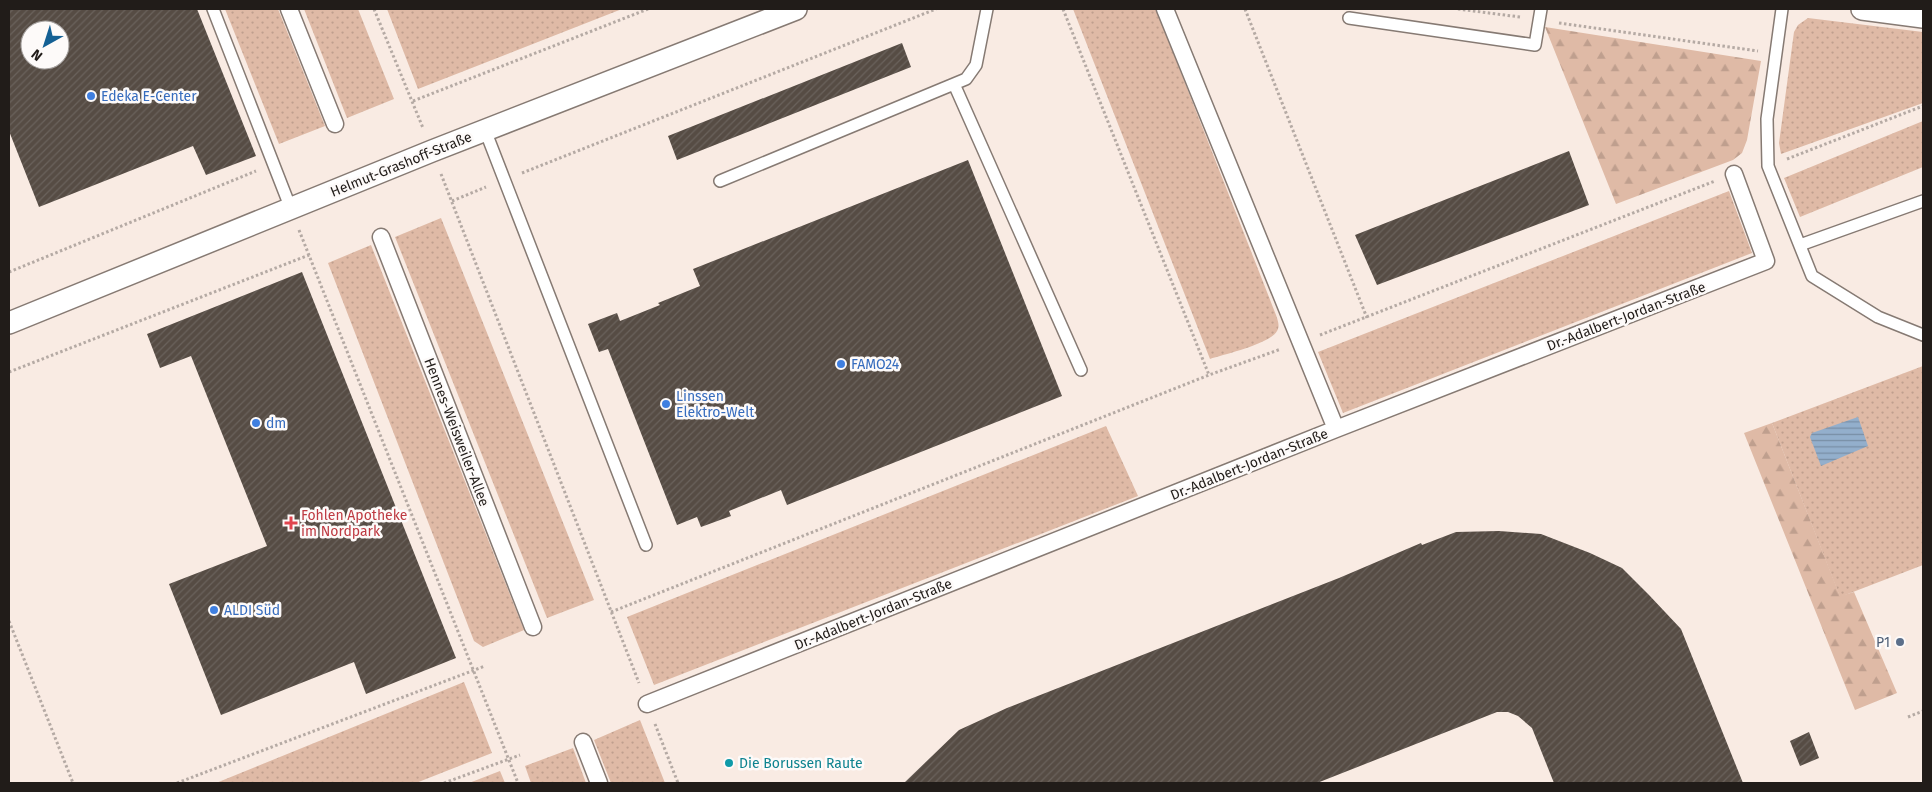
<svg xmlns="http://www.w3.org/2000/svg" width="1932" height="792" viewBox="0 0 1932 792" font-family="'Fira Sans',sans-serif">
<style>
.grass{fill:url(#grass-dots)}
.forest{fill:url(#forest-firs)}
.water{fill:url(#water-rules)}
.building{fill:url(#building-hatch);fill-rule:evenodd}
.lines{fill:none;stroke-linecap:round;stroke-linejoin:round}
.service-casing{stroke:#867a73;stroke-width:14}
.pedestrian-casing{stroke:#867a73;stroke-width:19}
.minor-casing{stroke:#867a73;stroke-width:24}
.path{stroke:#b5aaa4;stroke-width:3;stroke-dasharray:2.5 2.5;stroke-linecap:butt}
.service{stroke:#fff;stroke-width:11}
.pedestrian{stroke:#fff;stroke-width:16}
.minor{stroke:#fff;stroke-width:21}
.shop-dot{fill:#3f7fe0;stroke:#fdfaf9;stroke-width:2}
.health-dot{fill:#e0444e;stroke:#fdfaf9;stroke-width:2}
.service-dot{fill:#5c6f8a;stroke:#fdfaf9;stroke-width:2}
.culture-dot{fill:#0f9aa8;stroke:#fdfaf9;stroke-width:2}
.labels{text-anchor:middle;stroke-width:5;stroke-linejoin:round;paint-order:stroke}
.shop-label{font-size:14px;fill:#366cbe;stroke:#fdfaf9;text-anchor:start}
.street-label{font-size:14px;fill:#211c19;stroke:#fdfaf9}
.health-label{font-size:14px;fill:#be3a42;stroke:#fdfaf9;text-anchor:start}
.service-label{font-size:14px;fill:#4e5e75;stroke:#fdfaf9;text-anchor:end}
.culture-label{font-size:14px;fill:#0d838f;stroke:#fdfaf9;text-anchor:start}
</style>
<defs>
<pattern id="grass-dots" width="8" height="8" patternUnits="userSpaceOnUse" patternTransform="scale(1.25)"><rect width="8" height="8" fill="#dfbaa6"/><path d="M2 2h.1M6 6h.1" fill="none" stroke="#bf9f8e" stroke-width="1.8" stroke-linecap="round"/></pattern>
<pattern id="forest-firs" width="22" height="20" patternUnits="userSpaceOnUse" patternTransform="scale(1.25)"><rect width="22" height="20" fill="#dfbaa6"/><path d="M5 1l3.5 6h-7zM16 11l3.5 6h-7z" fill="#bf9f8e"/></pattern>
<pattern id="water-rules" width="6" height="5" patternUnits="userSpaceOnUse" patternTransform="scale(1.25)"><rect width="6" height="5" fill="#93afcc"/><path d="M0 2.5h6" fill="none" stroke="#788ea5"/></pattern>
<pattern id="building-hatch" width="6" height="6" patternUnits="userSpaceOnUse" patternTransform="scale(1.25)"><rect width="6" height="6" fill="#564c44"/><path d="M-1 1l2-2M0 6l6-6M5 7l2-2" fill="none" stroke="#6a625c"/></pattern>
</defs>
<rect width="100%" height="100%" fill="#f9ebe3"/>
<!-- grass -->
<path class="grass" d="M225 9H278L325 126 279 144Z
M304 9H358L394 99 347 118Z
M387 9H622L418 89Z
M1073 9H1156L1276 315C1278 321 1280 326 1277 331 1270 344 1225 354 1210 359Z
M1808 18 1923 32V103L1781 154 1779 143 1794 32 1798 25Z
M1923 121V167L1800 217 1784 178Z
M1729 191 1752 253 1343 413 1318 352Z
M441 218 594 600 547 618 395 237Z
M371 245 524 630 483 647 474 641 328 263Z
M1923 366V565L1840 597 1772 423Z
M1106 426 1138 496 654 685 627 617Z
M464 682 492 753 416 783H216Z
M640 720 665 783H611L594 740Z
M573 748 586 783H531L525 766Z
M500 771 505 783H469Z"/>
<!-- forest -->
<path class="forest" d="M1545 27 1761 61 1747 140 1742 153 1733 160 1616 204Z
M1772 423 1840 596 1854 592 1897 693 1855 710 1744 433Z"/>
<!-- water -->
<path class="water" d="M1858 417 1868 446 1821 466 1810 437 1812 433Z"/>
<!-- building -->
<path class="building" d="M9 9H197L256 156 206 175 193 146 39 207 9 131ZM30 30H60V60H30Z
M902 43 911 67 677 160 668 136Z
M1569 151 1589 205 1377 285 1355 235Z
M968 160 1062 396 787 505 781 490 729 511 731 516 701 527 697 517 677 525 608 349 599 352 588 324 617 313 620 321 660 305 658 303 700 286 693 269Z
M302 272 456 658 366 694 354 662 221 715 169 584 267 546 191 356 160 368 147 334Z
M1499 531 1541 534 1590 553 1622 568 1649 595 1681 629 1743 783H1554L1532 728 1518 716 1508 712H1497L1317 783H904L959 730 1007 708 1339 578 1421 543 1422 545 1456 532Z
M1809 732 1819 758 1800 766 1790 741Z"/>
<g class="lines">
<defs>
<path id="service" d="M213 9 291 209
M1782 9 1767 119 1768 166 1812 276 1878 317 1923 335
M1349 18 1535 45 1541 9
M954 84 1081 370
M485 130 646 545
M720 181 966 79 976 65 987 9
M1800 245 1923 201"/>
<path id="pedestrian" d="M289 9 335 124
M1165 9 1336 429
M381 237 533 627
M647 704 1336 429 1766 261 1734 174
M583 742 599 783"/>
<path id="minor" d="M1862 9 1923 17
M9 323 432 151 796 9"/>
</defs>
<!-- service casing -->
<use href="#service" class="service-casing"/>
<!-- pedestrian casing -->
<use href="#pedestrian" class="pedestrian-casing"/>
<!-- minor casing -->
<use href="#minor" class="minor-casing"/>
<!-- path -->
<path class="path" d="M374 9 423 128
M1063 9 1209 375
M1245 9 1367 318
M1458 9 1520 17
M1559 23 1758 51
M413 101 648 9
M1787 159 1923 106
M522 173 936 9
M441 174 639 683
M452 201 486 187
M299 230 518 783
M9 272 256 171
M1320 335 1715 181
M9 372 309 255
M611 612 1209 375 1281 349
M9 621 73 783
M1908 717 1923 711
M655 724 678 783
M177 783 485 666
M444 783 520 755"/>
<!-- service -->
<use href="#service" class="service"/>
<!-- pedestrian -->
<use href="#pedestrian" class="pedestrian"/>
<!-- minor -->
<use href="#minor" class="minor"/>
</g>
<!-- markers -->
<g class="shop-dot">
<circle cx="91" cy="96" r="5"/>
<circle cx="841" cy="364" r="5"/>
<circle cx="666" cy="404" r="5"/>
<circle cx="256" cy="423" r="5"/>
<circle cx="214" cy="610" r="5"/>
</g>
<path class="health-dot" d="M288.5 515.5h5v5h5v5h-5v5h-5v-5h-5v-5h5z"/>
<circle class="service-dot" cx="1900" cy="642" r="5"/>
<circle class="culture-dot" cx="729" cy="763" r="5"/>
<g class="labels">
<!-- shop labels -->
<g class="shop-label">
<text x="101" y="101">Edeka E-Center</text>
<text x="851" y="369">FAMO24</text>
<text x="676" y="401">Linssen<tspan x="676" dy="16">Elektro-Welt</tspan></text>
<text x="266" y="428">dm</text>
<text x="224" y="615">ALDI Süd</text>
</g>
<!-- street labels -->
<g class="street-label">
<text transform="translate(401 164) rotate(-22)" y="5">Helmut-Grashoff-Straße</text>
<text transform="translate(1626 316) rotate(-21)" y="5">Dr.-Adalbert-Jordan-Straße</text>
<text transform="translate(457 432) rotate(69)" y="5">Hennes-Weisweiler-Allee</text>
<text transform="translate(1249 464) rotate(-22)" y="5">Dr.-Adalbert-Jordan-Straße</text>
<text transform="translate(873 614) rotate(-22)" y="5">Dr.-Adalbert-Jordan-Straße</text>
</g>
<!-- health labels -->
<g class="health-label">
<text x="301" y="520">Fohlen Apotheke<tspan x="301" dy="16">im Nordpark</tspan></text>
</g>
<!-- service labels -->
<g class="service-label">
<text x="1890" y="647">P1</text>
</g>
<!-- culture labels -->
<g class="culture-label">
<text x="739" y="768">Die Borussen Raute</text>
</g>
</g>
<!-- border -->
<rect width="1932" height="792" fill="none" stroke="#211c19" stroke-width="20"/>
<!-- north arrow -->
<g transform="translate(45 45) rotate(219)"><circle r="24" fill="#fdfaf9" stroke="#a5a19f"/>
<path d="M0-4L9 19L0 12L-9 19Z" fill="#146094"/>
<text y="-8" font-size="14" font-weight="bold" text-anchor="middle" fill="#211c19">N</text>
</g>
</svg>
